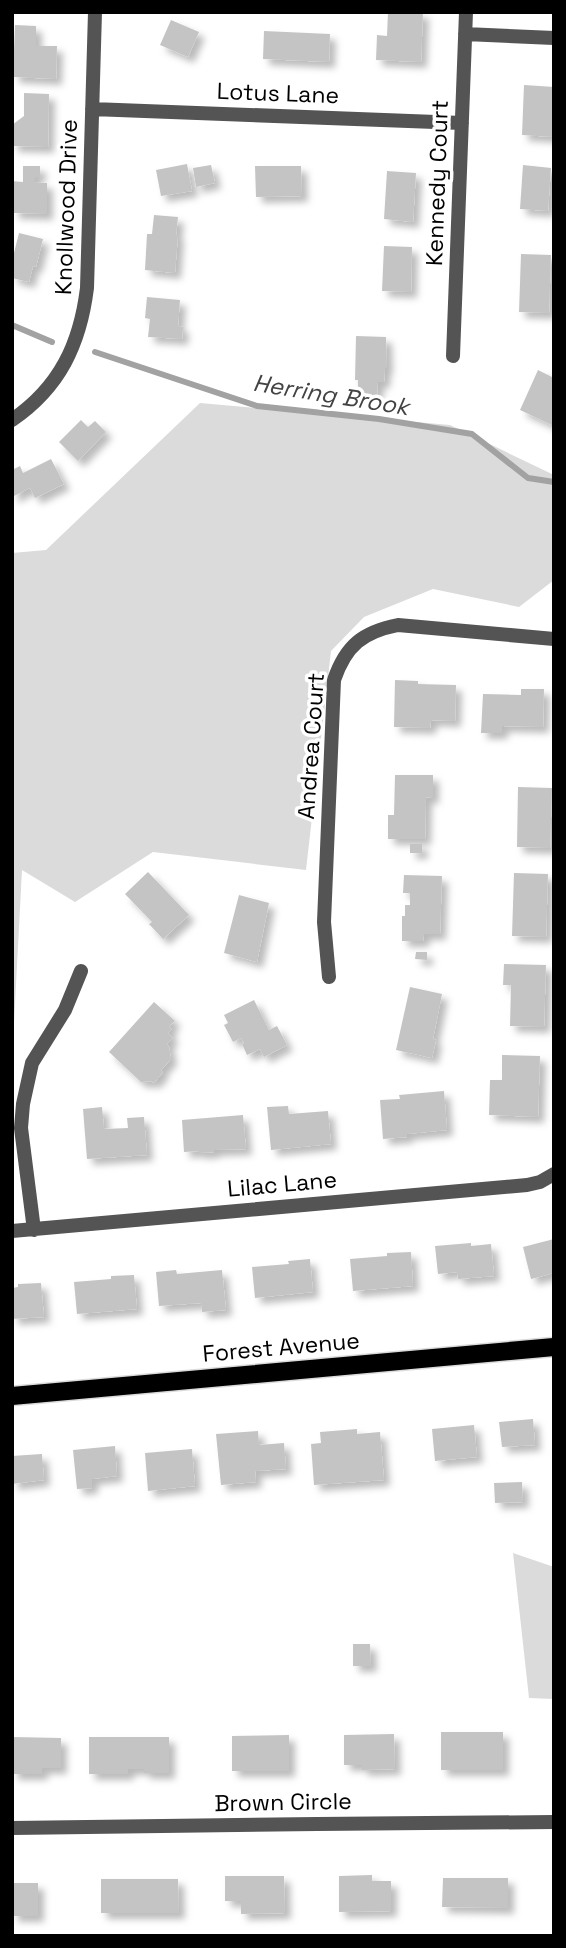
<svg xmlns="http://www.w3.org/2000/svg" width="566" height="1948" viewBox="0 0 566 1948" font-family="'Space Grotesk',sans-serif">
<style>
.green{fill:#dbdbdb}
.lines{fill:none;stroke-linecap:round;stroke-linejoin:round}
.stream{stroke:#a2a2a2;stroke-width:6}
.building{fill:#c4c4c4;filter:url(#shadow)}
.primary-casing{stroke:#dbdbdb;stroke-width:21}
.minor{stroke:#545454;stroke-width:14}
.primary{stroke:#000;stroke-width:18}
.labels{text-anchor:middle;stroke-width:7;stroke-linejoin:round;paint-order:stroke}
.street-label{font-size:23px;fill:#000;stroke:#fff}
.water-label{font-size:24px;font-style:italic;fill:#434343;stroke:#fff}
</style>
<defs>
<filter id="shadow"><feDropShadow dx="6" dy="6" stdDeviation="3.5" flood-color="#0004"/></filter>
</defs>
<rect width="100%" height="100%" fill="#fff"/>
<!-- green -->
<path class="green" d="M200 403 450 425 554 475V580L519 607 433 589 364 617 331 651 306 870 153 852 75 902 22 870 14 1023 12 1022V553L46 550Z
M513 1553 554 1567V1699L529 1698Z"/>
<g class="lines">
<!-- stream -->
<path class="stream" d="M12 325 52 342
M95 352 257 406 379 419 472 434 528 478 554 482"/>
</g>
<!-- building -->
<path class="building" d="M388 12H423L421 62 376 60 377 35 387 36Z
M171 20 199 32 188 57 160 45Z
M15 25 36 26V46H57L56 79 13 77Z
M264 31 330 34 329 62 263 59Z
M524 85 554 87V137L522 135Z
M24 93 49 94 48 147 12 146V125L24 116Z
M187 164 192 191 161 196 156 170Z
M211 165 215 183 196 187 193 168Z
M523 165 551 168 548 211 520 209Z
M23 166H40V176H34V182L47 183V214L13 213 12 181 23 182Z
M255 166H301L302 196 256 197Z
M387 171 416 173 413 222 384 219Z
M154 215 178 217 176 235H178L175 273 145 270 147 234H152Z
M19 233 43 239 36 267 33 266 29 282 12 278V261Z
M384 246 412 247 411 292 382 291Z
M521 254 551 255 549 313 519 312Z
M147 297 180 300 178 326 183 327 182 339 148 337 150 319 145 318Z
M356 336 386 337 387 368H385L384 382H378L377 394H358V380H355Z
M538 370 554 378V426L520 410Z
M81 420 88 427 95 421 106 432 78 461 59 442Z
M51 459 64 484 35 498 30 488 12 497V470L20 466 23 473Z
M395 680 418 681V684L456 685 455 721 431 720 430 728 394 727Z
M521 689H544L543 727 502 726V733H481L483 694 521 695Z
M395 775H433V798L426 797 425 839H388V815H394Z
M518 787 552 788 550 848 517 847Z
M410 844H422V853H410Z
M148 872 189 915 163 939 149 924 152 922 125 894Z
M514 873 548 874 546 937 512 936Z
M404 875 442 876 440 934H424L423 941H402V916H405V905H410V893H403Z
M239 895 269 903 257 962 224 953Z
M416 952H427V960L415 959Z
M504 964 546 965 544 1027 510 1026 511 985H503Z
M410 987 442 994 433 1039 436 1040 432 1058 396 1050Z
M254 1000 269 1030 277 1026 287 1045 264 1057 260 1049 247 1055 242 1044 244 1043 241 1038 233 1042 224 1025 228 1023 224 1015Z
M154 1002 175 1021 169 1026 172 1029 168 1033 173 1038 167 1044 169 1047 171 1059 161 1070 163 1072 154 1083 151 1081 141 1082 109 1052Z
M502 1055 540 1056 538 1117 489 1115 490 1080H502Z
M444 1091 447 1130 407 1134V1137L383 1139 380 1100 400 1099 399 1095Z
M288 1106 289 1114 328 1111 331 1144 271 1150 267 1107Z
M102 1107 104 1129 128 1128 127 1118 144 1117 147 1155 87 1159 83 1109Z
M243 1115 246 1149 214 1150V1152L199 1153V1151L184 1152 182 1120Z
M554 1239V1273L531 1279 523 1247Z
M471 1243V1246L491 1244 494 1276 458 1279 457 1272 438 1274 435 1246Z
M411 1252 413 1286 353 1291 350 1259 387 1256V1253Z
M310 1259 313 1292 255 1298 252 1267 289 1264 288 1261Z
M176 1270 177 1274 222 1270 226 1310 202 1312 201 1303 159 1306 156 1272Z
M134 1275 137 1309 77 1314 74 1282 111 1279V1276Z
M41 1283 44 1317 12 1319V1288L18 1287V1284Z
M533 1419 535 1445 502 1447 499 1422Z
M474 1425 477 1457 435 1461 432 1429Z
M357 1429V1434L380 1432 384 1480 314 1485 311 1444 321 1443 320 1432Z
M258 1431 259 1445 284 1443 286 1469 255 1471 256 1482 221 1485 216 1434Z
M115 1446 117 1476 92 1479V1488L77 1489 73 1450Z
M192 1449 195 1486 148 1491 145 1453Z
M42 1454 44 1480 12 1484V1456Z
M522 1482 523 1502 495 1503 494 1483Z
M353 1644H370L371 1666H353Z
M441 1732H503V1770H441Z
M394 1734 395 1769 362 1770V1765H344V1735Z
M289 1735V1771H232V1736Z
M12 1737 61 1738V1768H42V1774H12Z
M89 1737H169V1773H144V1769H128V1774H89Z
M372 1875V1881H391V1911L339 1912V1876Z
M225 1876H284L285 1913 241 1914V1901H225Z
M443 1878H508V1908L442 1907Z
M101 1879H178L179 1913H101Z
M12 1883H38V1916H12Z"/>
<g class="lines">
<defs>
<path id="primary" d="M12 1396 554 1347"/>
</defs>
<!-- primary casing -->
<use href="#primary" class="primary-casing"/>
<!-- minor -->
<path class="minor" d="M465 34 554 38
M92 109 462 123
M453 356 466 12
M12 420C60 387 80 344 87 288L95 12
M329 977 324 922 334 680C346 645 363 632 398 625L554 639
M34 1230 21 1128 23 1104 32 1063 65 1010 81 971
M12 1231 527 1185 540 1182 554 1174
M12 1828 317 1824 554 1822"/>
<!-- primary -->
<use href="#primary" class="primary"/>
</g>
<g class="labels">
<!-- street labels -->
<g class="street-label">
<text transform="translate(278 93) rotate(2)" y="8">Lotus Lane</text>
<text transform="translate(437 183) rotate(-88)" y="8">Kennedy Court</text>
<text transform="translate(66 207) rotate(-88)" y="8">Knollwood Drive</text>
<text transform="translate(311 746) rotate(-86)" y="8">Andrea Court</text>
<text transform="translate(282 1184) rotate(-5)" y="8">Lilac Lane</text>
<text transform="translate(281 1347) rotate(-5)" y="8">Forest Avenue</text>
<text transform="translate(283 1802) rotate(-1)" y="8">Brown Circle</text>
</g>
<!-- water labels -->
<g class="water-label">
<text transform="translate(331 395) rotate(9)" y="8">Herring Brook</text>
</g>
</g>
<!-- border -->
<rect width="566" height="1948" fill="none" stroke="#000000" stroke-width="28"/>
</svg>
